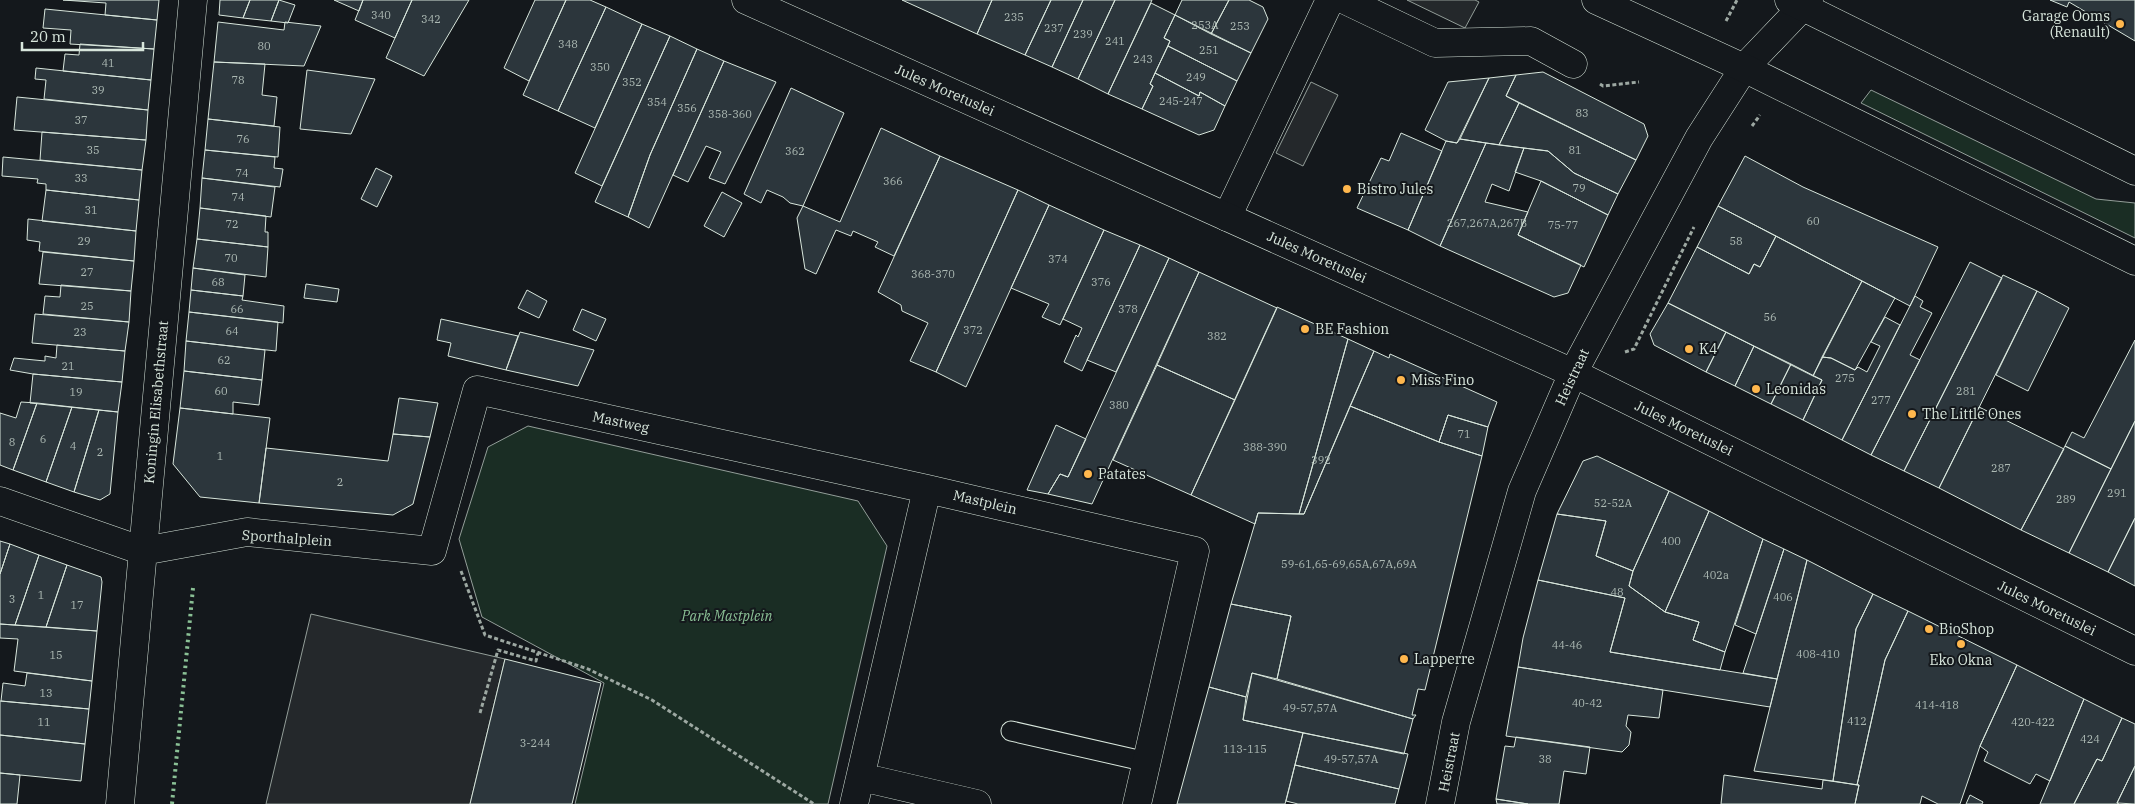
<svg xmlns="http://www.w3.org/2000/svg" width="2135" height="804" viewBox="0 0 2135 804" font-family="'IBM Plex Serif',serif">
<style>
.green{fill:#1a2d24;stroke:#939e99}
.parking{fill:#24282b;stroke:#939e99}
.building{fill:#2c363c;stroke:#d8e6dc}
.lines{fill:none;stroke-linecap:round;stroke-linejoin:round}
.lane-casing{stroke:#d8e6dc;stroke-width:21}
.street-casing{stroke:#d8e6dc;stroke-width:29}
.secondary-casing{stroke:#d8e6dc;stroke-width:29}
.highway-casing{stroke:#d8e6dc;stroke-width:29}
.path{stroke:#9da8a2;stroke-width:3;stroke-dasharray:4 2.5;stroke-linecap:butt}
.lane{stroke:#14181c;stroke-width:19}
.street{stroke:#14181c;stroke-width:28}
.secondary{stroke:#14181c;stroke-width:28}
.highway{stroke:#14181c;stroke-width:28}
.hedge{stroke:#8ac095;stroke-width:4;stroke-dasharray:2.5 4;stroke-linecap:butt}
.poi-dot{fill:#ffb74d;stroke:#14181c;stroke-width:2}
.labels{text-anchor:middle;stroke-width:4;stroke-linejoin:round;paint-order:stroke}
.number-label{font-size:11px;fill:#adbab4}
.poi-label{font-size:14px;fill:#d8e6dc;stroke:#14181c;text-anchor:start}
.street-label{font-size:14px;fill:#d8e6dc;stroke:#14181c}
.park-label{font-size:14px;font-style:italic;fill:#8ac095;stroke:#14181c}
</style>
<rect width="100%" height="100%" fill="#14181c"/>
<!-- green -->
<path class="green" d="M1871 90 2096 199 2135 203V238L1861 103Z
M528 426 858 501 887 546 828 804H575L604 683 482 617 459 539 488 447Z"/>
<!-- parking -->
<path class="parking" d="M1407 0H1475L1479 2 1465 28Z
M1311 82 1338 95 1303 166 1276 153Z
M311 614 505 659 470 804H266Z"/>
<!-- building -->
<path class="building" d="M63 0H159L157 20 105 15 106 3Z
M220 0H250L243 18 219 15Z
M250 0H279L271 21 243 18Z
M279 0 295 5 288 23 271 21Z
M334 0H363L359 11Z
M363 0H412L395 38 355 20Z
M412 0H469L424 76 386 58Z
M535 0H566L529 81 504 68Z
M566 0H590L606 7 558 111 523 95Z
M902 0H992L977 34Z
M992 0H1051L1025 55 977 34Z
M1051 0H1083L1052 67 1025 55Z
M1083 0H1115L1078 79 1052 67Z
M1115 0H1152L1108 94 1078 79Z
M1182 0H1229L1211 34 1175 15Z
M1229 0H1249L1263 7 1268 19 1251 53 1211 34Z
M2050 0H2135V41L2069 2 2067 7Z
M1151 3 1175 15 1164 38 1170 41 1150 84 1153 86 1142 109 1108 94Z
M606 7 642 24 595 128 558 111Z
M45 9 157 20 154 49 70 44 71 30 43 28Z
M1175 15 1251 53 1237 81 1168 46 1170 41 1164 38Z
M218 22 284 30 285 22 321 26 304 66 214 62Z
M642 24 670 36 602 186 575 173Z
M670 36 697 49 650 155 628 217 595 202Z
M80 44 154 49 151 80 63 71 65 54 79 55Z
M1168 46 1237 81 1225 106 1200 92 1199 96 1155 73Z
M697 49 724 61 649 228 628 217 650 155Z
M724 61 776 82 725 184 709 178 721 152 706 146 688 182 673 175Z
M214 62 265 64 262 95 277 97 274 126 208 119Z
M36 68 151 80 148 110 44 99 46 80 35 79Z
M307 70 375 79 351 134 300 129Z
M1543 72 1644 124 1648 136 1636 160 1506 96 1516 75Z
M1155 73 1199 96 1200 92 1225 106 1214 130 1199 135 1142 109 1153 86 1150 84Z
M1516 75 1506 96 1519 103 1499 145 1460 139 1489 78Z
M1489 78 1457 143 1446 141 1425 130 1448 82Z
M791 88 844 113 803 206 790 203 783 197 767 190 761 203 744 194Z
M17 97 148 110 146 140 14 130Z
M1519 103 1636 160 1618 194 1574 173 1548 151 1499 145Z
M208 119 280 127 278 157 205 150Z
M881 128 940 156 894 256 875 247 878 242 853 231 851 236 836 230 816 274 805 269 797 218 803 206 840 222Z
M42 132 146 140 142 170 40 160Z
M1401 133 1442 151 1408 230 1357 208 1381 158 1389 161Z
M1460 139 1486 143 1440 246 1408 230 1446 141 1457 143Z
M1486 143 1524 148 1509 191 1492 184 1485 202 1528 212 1518 235 1581 265 1568 293 1554 297 1440 246Z
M1524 148 1548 151 1574 173 1618 194 1608 215 1541 181 1515 172Z
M205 150 275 157 274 168 283 169 280 187 202 178Z
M940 156 1018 190 936 372 910 361 928 323 902 311 901 305 878 292Z
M1745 156 1803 187 1938 247 1910 306 1718 206Z
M3 157 142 170 139 200 46 190V184L37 183 38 179 2 176Z
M376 168 392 176 377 207 361 199Z
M202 178 275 187 271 217 200 208Z
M1541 181 1608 215 1584 267 1518 235Z
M46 190 139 200 136 231 42 221Z
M1018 190 1049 205 966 387 936 372Z
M722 192 742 203 724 237 704 226Z
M1049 205 1104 230 1060 325 1042 317 1049 304 1011 288Z
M1718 206 1776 236 1760 267 1754 264 1749 274 1697 247Z
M200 208 266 216 265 232H268V247L197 239Z
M28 219 136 231 134 261 39 251 40 242 27 240Z
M1104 230 1140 245 1082 371 1064 362 1076 335 1078 337 1082 328 1063 319Z
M1776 236 1862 281 1813 376 1668 303 1697 247 1749 274 1754 264 1760 267Z
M197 239 268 247 266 277 193 268Z
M1140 245 1169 258 1116 372 1087 360Z
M43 252 134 261 131 291 39 284Z
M1169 258 1199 272 1092 504 1048 494 1060 474 1068 477Z
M1970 262 2002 278 1904 471 1871 455Z
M193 268 245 275 243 296 191 290Z
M1199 272 1277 308 1235 400 1157 365Z
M2003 275 2037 291 1939 488 1904 471Z
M1862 281 1895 298 1855 370 1831 358 1822 357Z
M306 284 339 289 337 302 304 298Z
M61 285 131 291 129 322 43 314 45 296 60 297Z
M191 290 243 296 242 300 284 306 283 323 189 312Z
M527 290 547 301 539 318 518 308Z
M2037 291 2069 308 2028 391 1996 375Z
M1915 296 1923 301 1920 307 1932 313 1910 355 1920 360 1871 455 1842 440Z
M1668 303 1726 332 1706 372 1654 345 1650 334Z
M1277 307 1348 339 1299 514 1258 513 1255 524 1191 495Z
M582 309 606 319 596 341 573 330Z
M189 312 278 322 276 351 186 341Z
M35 314 129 322 125 351 32 343Z
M1885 317 1900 325 1842 440 1803 420 1822 380 1813 376 1822 357 1831 358 1855 370 1858 367 1867 372 1880 346 1871 342Z
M441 319 518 336 506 370 448 356 451 343 437 340Z
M520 332 594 350 578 386 506 370Z
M1726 332 1754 346 1735 386 1706 372Z
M1348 339 1374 351 1304 514H1299Z
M2135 340V421L2111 469 2065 446 2072 432 2084 438Z
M186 341 265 350 262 380 184 371Z
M57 345 125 351 122 382 33 374 10 370 14 358 45 361V356L56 358Z
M1754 346 1791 364 1771 404 1735 386Z
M1374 351 1389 358 1390 354 1497 402 1488 427 1448 415 1439 442 1350 406Z
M1791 364 1822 380 1803 420 1771 404Z
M1157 365 1235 400 1191 495 1113 460Z
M184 371 262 380 259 405 233 402V414L180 408Z
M33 374 122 382 118 412 30 403Z
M399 398 438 403 430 437 393 434Z
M21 402 37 403 13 470 0 465V413L16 418Z
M37 403 72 407 46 482 13 470Z
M1350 406 1439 442 1482 456 1425 690 1418 689 1412 715H1416L1413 719 1277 679 1291 616 1231 604 1258 513 1304 514Z
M72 407 99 410 74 492 46 482Z
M1979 407 2064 449 2021 530 1939 488Z
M180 408 270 418 259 503 200 497 173 464Z
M99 410 118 412 110 494 100 500 74 492Z
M1448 415 1488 427 1482 456 1439 442Z
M2135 421V518L2108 572 2069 553Z
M1056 425 1086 439 1068 477 1060 474 1048 494 1027 490Z
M393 434 430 437 413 504 393 515 259 503 266 448 388 461Z
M2065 446 2111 469 2069 553 2021 530Z
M1597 456 1669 491 1633 571 1596 556 1606 521 1557 514 1583 461Z
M1669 491 1709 511 1665 612 1629 586 1633 571Z
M1709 511 1763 539 1725 652 1693 640 1699 622 1665 612Z
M1557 514 1606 521 1596 556 1633 571 1629 586 1665 612 1699 622 1693 640 1725 652 1720 670 1610 652 1625 598 1538 580Z
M2135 518V586L2108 572Z
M1763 539 1784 549 1756 634 1735 625Z
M0 541 10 544 0 574Z
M10 544 39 555 15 625 0 624V574Z
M1784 549 1807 560 1777 679 1743 673Z
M39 555 67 565 46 627 15 625Z
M1807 560 1873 594 1856 629 1833 781 1754 771Z
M67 565 101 577 102 582 97 631 46 627Z
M1538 580 1625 598 1610 652 1777 679 1770 707 1518 667 1523 638Z
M1873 594 1908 611 1885 660 1857 785 1833 781 1856 629Z
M1231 604 1291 616 1277 679 1252 673 1246 697 1209 687Z
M1908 611 2017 665 1980 746 1960 804H1938L1922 796 1920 804H1855L1859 785H1857L1885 660Z
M0 624 97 631 92 681 14 671 18 639 0 638Z
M505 659 601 683 572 804H470Z
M2017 665 2084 699 2050 781 2036 774 2030 784 1984 761 1988 752 1980 746Z
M1518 667 1663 690 1659 718 1628 715 1626 726 1631 732 1629 745 1622 752 1506 736Z
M27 673 92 681 89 709 1 701 3 683 25 686Z
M1252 673 1413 719 1404 754 1243 720Z
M1209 687 1246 697 1243 720 1303 733 1285 804H1177Z
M2084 699 2122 718 2102 761 2097 759 2074 804H2040Z
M0 701 89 709 85 744 0 735Z
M2122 718 2135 724V766L2117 803 2119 804H2074L2097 759 2102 761Z
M1303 733 1408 754 1399 789 1295 765Z
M0 735 85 744 81 781 0 773Z
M1516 737 1590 747 1586 774 1564 771 1559 804H1528L1496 799 1505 746 1514 747Z
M1295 765 1399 789 1395 804H1298L1286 801Z
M2135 766V804L2117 803Z
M0 773 20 775 17 804H0Z
M1724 775 1822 789 1823 780 1859 785 1855 804H1721Z
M1970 795 1983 802 1982 804H1966Z
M1496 799 1528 804H1497Z"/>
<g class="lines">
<defs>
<path id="lane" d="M1011 731 1147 762"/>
<path id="street" d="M1345 0 1435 43 1531 41 1573 64
M1227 217 1330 0
M0 501 143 551 247 532 432 551 477 390 927 489 1195 551 1137 804
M861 777 977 804
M120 804 193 0
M854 804 927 489"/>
<path id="secondary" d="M746 0 1573 373 2135 651
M1440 804 1456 722 1522 491 1573 373 1699 138 1744 68 1809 0"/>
<path id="highway" d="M1596 0 1744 68 2135 261
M1789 0 2135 171"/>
</defs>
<!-- lane casing -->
<use href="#lane" class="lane-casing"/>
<!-- street casing -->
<use href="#street" class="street-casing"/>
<!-- secondary casing -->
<use href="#secondary" class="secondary-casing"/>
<!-- highway casing -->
<use href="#highway" class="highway-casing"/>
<!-- path -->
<path class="path" d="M1726 21 1737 0
M1600 84 1603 86 1639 82
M1752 126 1760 115
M1625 352 1634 349 1694 227
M461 571 485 635 588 669 652 700 814 804
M480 713 498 650 536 661 538 653"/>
<!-- lane -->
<use href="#lane" class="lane"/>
<!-- street -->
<use href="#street" class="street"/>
<!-- secondary -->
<use href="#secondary" class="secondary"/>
<!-- highway -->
<use href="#highway" class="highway"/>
<!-- hedge -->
<path class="hedge" d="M172 804 193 588"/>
</g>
<!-- markers -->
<g class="poi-dot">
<circle cx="2120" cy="24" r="5"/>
<circle cx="1347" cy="189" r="5"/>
<circle cx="1305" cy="329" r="5"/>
<circle cx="1689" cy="349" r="5"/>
<circle cx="1401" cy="380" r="5"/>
<circle cx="1756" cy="389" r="5"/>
<circle cx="1912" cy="414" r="5"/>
<circle cx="1088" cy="474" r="5"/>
<circle cx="1929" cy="629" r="5"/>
<circle cx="1961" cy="644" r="5"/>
<circle cx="1404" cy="659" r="5"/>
</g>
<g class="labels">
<!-- number labels -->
<g class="number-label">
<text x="381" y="19">340</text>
<text x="1014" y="21">235</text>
<text x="431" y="23">342</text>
<text x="1205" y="29">253A</text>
<text x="1240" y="30">253</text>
<text x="1054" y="32">237</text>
<text x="1083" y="38">239</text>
<text x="1115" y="45">241</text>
<text x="568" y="48">348</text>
<text x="264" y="50">80</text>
<text x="1209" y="54">251</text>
<text x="1143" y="63">243</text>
<text x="108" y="67">41</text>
<text x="600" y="71">350</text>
<text x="1196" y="81">249</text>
<text x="238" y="84">78</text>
<text x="632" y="86">352</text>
<text x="98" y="94">39</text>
<text x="1181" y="105">245-247</text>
<text x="657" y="106">354</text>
<text x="687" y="112">356</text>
<text x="1582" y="117">83</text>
<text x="730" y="118">358-360</text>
<text x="81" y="124">37</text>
<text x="243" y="143">76</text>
<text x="93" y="154">35</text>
<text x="1575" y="154">81</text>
<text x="795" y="155">362</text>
<text x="242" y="177">74</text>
<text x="81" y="182">33</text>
<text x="893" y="185">366</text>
<text x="1579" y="192">79</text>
<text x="238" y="201">74</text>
<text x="91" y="214">31</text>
<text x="1813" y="225">60</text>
<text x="1487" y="227">267,267A,267B</text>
<text x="232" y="228">72</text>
<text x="1563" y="229">75-77</text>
<text x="84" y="245">29</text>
<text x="1736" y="245">58</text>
<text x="231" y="262">70</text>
<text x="1058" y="263">374</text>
<text x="87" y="276">27</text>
<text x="933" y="278">368-370</text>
<text x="218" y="286">68</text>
<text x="1101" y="286">376</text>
<text x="87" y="310">25</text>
<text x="237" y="313">66</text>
<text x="1128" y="313">378</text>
<text x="1770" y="321">56</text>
<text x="973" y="334">372</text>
<text x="232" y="335">64</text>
<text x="80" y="336">23</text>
<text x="1217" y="340">382</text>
<text x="224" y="364">62</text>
<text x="68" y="370">21</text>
<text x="1845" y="382">275</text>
<text x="221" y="395">60</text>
<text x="1966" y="395">281</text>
<text x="76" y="396">19</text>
<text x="1881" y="404">277</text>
<text x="1119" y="409">380</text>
<text x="1464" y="438">71</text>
<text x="43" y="443">6</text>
<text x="12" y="446">8</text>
<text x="73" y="450">4</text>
<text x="1265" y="451">388-390</text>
<text x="100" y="456">2</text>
<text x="220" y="460">1</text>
<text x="1321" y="464">392</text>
<text x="2001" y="472">287</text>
<text x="340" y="486">2</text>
<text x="2117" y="497">291</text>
<text x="2066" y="503">289</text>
<text x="1613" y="507">52-52A</text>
<text x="1671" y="545">400</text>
<text x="1349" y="568">59-61,65-69,65A,67A,69A</text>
<text x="1716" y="579">402a</text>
<text x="1617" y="596">48</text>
<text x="41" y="599">1</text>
<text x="1783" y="601">406</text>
<text x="12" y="603">3</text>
<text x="77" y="609">17</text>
<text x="1567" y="649">44-46</text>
<text x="1818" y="658">408-410</text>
<text x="56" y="659">15</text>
<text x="46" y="697">13</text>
<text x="1587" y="707">40-42</text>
<text x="1937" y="709">414-418</text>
<text x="1310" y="712">49-57,57A</text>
<text x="1857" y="725">412</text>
<text x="44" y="726">11</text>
<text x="2033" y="726">420-422</text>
<text x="2090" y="743">424</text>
<text x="535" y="747">3-244</text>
<text x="1245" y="753">113-115</text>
<text x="1351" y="763">49-57,57A</text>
<text x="1545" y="763">38</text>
</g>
<!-- poi labels -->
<g class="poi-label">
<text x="2110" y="21" text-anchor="end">Garage Ooms<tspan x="2110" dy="16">(Renault)</tspan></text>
<text x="1357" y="194">Bistro Jules</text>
<text x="1315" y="334">BE Fashion</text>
<text x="1699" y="354">K4</text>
<text x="1411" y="385">Miss Fino</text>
<text x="1766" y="394">Leonidas</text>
<text x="1922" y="419">The Little Ones</text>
<text x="1098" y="479">Patates</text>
<text x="1939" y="634">BioShop</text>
<text x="1414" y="664">Lapperre</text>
<text x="1961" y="665" text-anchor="middle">Eko Okna</text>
</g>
<!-- street labels -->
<g class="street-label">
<text transform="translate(945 90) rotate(24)" y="5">Jules Moretuslei</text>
<text transform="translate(1317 257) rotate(24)" y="5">Jules Moretuslei</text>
<text transform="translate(1572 377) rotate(-65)" y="5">Heistraat</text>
<text transform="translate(156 402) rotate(-85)" y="5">Koningin Elisabethstraat</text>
<text transform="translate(621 422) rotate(12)" y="5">Mastweg</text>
<text transform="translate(1684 428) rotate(26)" y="5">Jules Moretuslei</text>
<text transform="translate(985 502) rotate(13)" y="5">Mastplein</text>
<text transform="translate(287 538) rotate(4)" y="5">Sporthalplein</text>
<text transform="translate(2047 608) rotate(26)" y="5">Jules Moretuslei</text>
<text transform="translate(1449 762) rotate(-79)" y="5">Heistraat</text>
</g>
<!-- park labels -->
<g class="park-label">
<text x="727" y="621">Park Mastplein</text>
</g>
</g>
<!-- scale -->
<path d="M22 42v8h121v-8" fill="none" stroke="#d8e6dc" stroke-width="2.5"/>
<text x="30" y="42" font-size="15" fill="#d8e6dc" stroke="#14181c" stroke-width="4" paint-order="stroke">20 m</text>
</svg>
